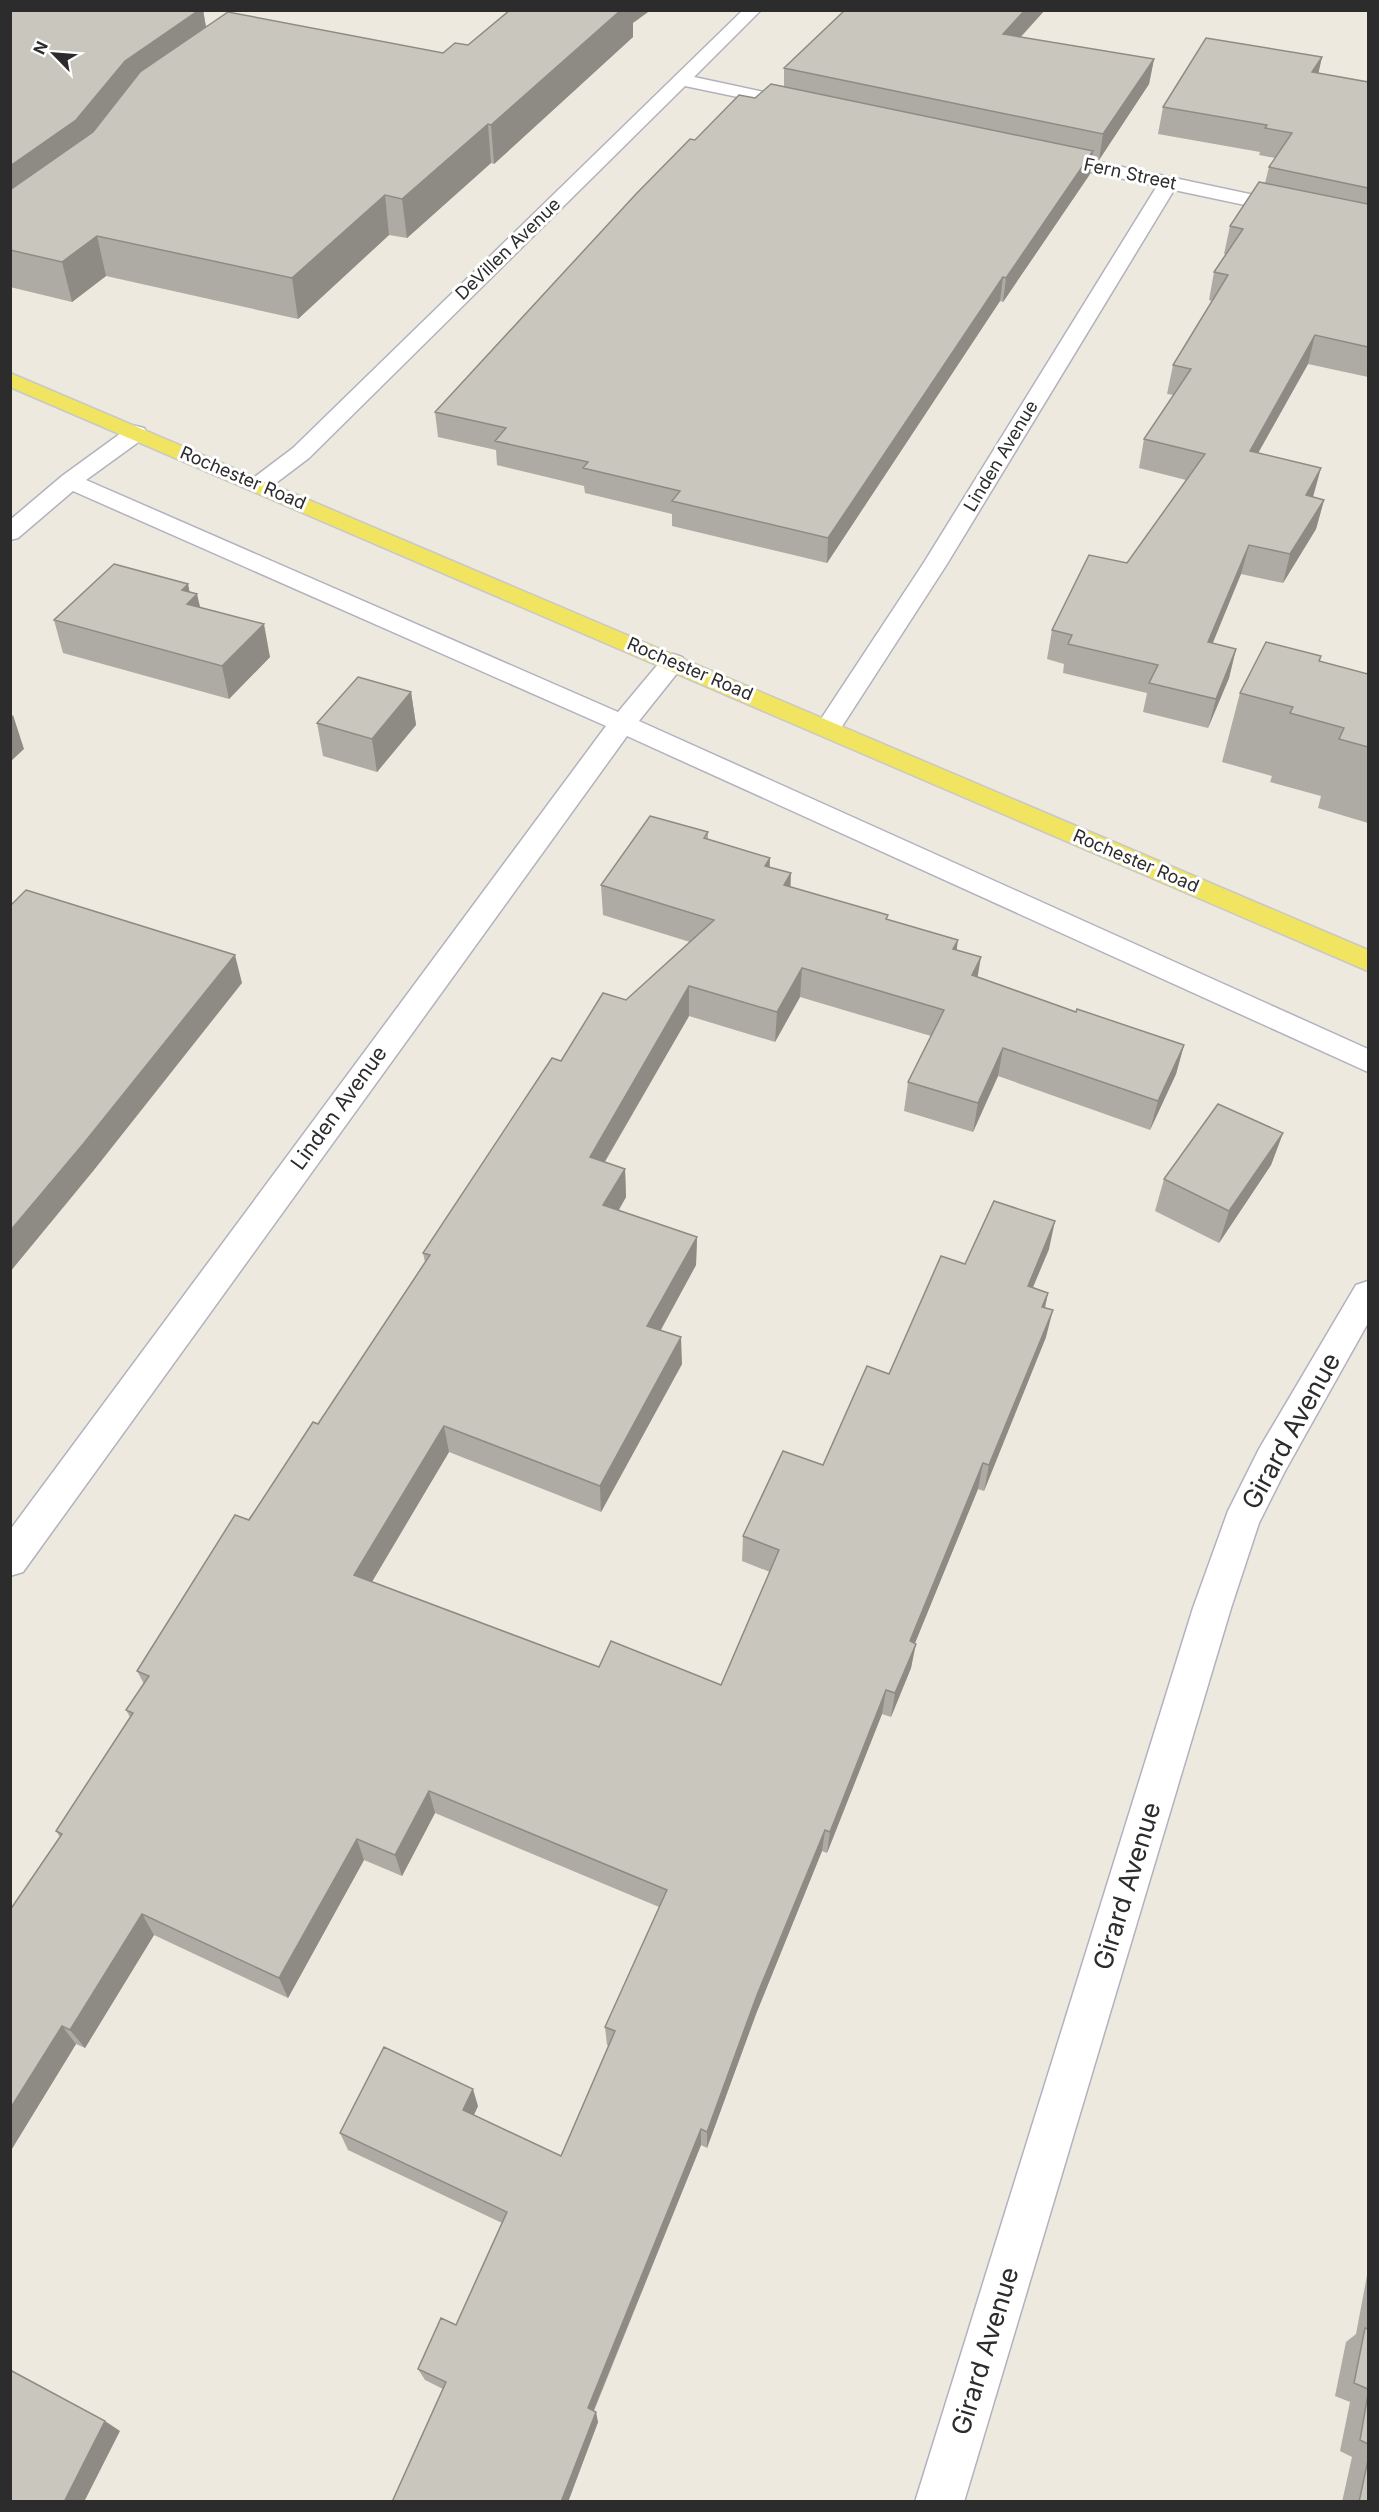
<svg xmlns="http://www.w3.org/2000/svg" width="1379" height="2512" viewBox="0 0 1379 2512" font-family="Inter,sans-serif">
<style>
.lines{fill:none;stroke-linecap:round;stroke-linejoin:round}
.minor-casing{stroke:#b2b2bf;stroke-width:3}
.major-casing{stroke:#c8c8c8;stroke-width:3}
.minor{fill:#fff;fill-rule:evenodd}
.major{fill:#f0e461;fill-rule:evenodd}
.wall{fill:#adaba3}
.shaded-wall{fill:#8d8b84}
.building{fill:#c9c7bd;stroke:#8d8b84;stroke-width:1.5}
.labels{text-anchor:middle;stroke-width:6;stroke-linejoin:round;paint-order:stroke}
.far-street-label{font-size:18px;fill:#2c2c2c;stroke:#fff}
.street-label{font-size:21px;fill:#2c2c2c;stroke:#fff}
.near-street-label{font-size:26px;fill:#2c2c2c;stroke:#fff}
</style>
<rect width="100%" height="100%" fill="#ede9de"/>
<g class="lines">
<defs>
<path id="minor" d="M743 10H761L694 77 806 101 809 105 806 109 800 110 685 86 309 458 268 489H252L248 484 252 479 293 448Z
M1047 151 1368 219V231L1174 190 947 564 841 728 837 734 828 736 819 734 815 728 923 564 1157 186 1040 161 1038 157Z
M136 426 144 428 147 433 144 438 86 480 618 712 664 657 673 654 682 657 686 662 639 721 1368 1049V1072L627 736 23 1572 10 1576V1530L606 726 73 491 18 538 10 540V520L62 476 128 428Z
M1368 1281V1323L1285 1471 1259 1523 1231 1608 964 2502H915L1193 1608 1228 1511 1259 1449 1356 1285Z"/>
<path id="major" d="M10 373 1368 950V971L10 387Z"/>
</defs>
<!-- minor casing -->
<use href="#minor" class="minor-casing"/>
<!-- major casing -->
<use href="#major" class="major-casing"/>
<!-- minor -->
<use href="#minor" class="minor"/>
<!-- major -->
<use href="#major" class="major"/>
</g>
<!-- wall -->
<path class="wall" d="M10 10H203L206 27 443 53 468 45 633 23V37L494 164 491 163 407 238 389 235 298 319 106 276 72 302 10 287Z
M845 10H1045L1021 37 1154 59 1149 84 1099 160 1092 159 1090 174 1003 302 1000 301 827 563 672 526V514L585 493 584 486 497 465 496 450 438 437 435 412 695 140 755 98 784 86V68Z
M1322 57 1318 73 1368 82V377L1308 364 1258 453 1313 497 1324 500 1316 529 1283 583 1241 574 1212 643 1236 649 1229 678 1208 728 1143 712 1147 693 1063 673 1064 664 1047 659 1052 630 1127 563 1186 480 1139 468 1144 439 1174 395 1167 394 1173 365 1212 301 1209 300 1214 272 1226 254H1224L1230 226 1265 183 1269 167 1275 158 1259 155 1260 152 1158 134 1163 107Z
M188 584 189 591 200 607 270 657 229 699 63 653 54 620Z
M1319 661 1368 674V823L1318 808 1321 796 1270 782 1272 776 1222 762 1240 693Z
M411 692 416 725 377 772 323 756 317 723Z
M708 832V839L770 867 791 887 887 919 957 950 977 977 1076 1012 1184 1045 1176 1074 1150 1130 998 1076 973 1132 904 1111 908 1082 931 1036 800 997 775 1042 689 1016 605 1162 625 1169 626 1197 619 1210 697 1237 696 1265 661 1330 682 1364 601 1512 449 1452 372 1582 599 1667 721 1685 770 1572 742 1561 743 1536 823 1465 889 1374 965 1264 1049 1249 1033 1287 1048 1293 1045 1308 1046 1337 984 1491 978 1489 915 1643 911 1668 891 1717 882 1714 827 1853 822 1851 756 2014 707 2148 701 2145 594 2411 598 2422 568 2502H392L443 2389 425 2380 418 2369 456 2325 502 2223 348 2150 340 2133 478 2106 474 2115 561 2156 609 2046 607 2045 605 2027 659 1907 435 1813 402 1876 364 1860 288 1998 154 1935 85 2048 76 2044 10 2152V1910L60 1837 56 1831 130 1717 126 1710 144 1684 137 1671 318 1424 425 1262 423 1253 561 1061 690 942 603 915 601 885Z
M1283 1133 1271 1165 1219 1243 1155 1211 1164 1179Z
M1368 2270V2502H1342L1352 2457 1340 2451 1350 2402 1335 2396 1346 2342 1356 2334Z"/>
<!-- shaded-wall -->
<path class="shaded-wall" d="M199 10H203L209 45 10 213V166L125 61Z
M618 10H651L633 23V37L494 164 491 125Z
M1025 10H1045L1000 59 1003 34Z
M1322 57 1316 84 1312 72Z
M1154 59 1149 84 1099 160 1103 134Z
M488 124 491 163 407 238 402 199Z
M1093 151 1090 174 1003 302 1006 278Z
M385 195 389 235 298 319 292 278Z
M97 236 106 276 72 302 62 262Z
M1003 277 1000 301 827 563 828 538Z
M1315 335 1308 364 1243 480 1250 451Z
M1321 468 1313 497 1306 495Z
M1324 500 1316 529 1283 583 1290 554Z
M1249 545 1241 574 1201 672 1208 642Z
M188 584 191 599 197 594 205 627 195 637 182 590Z
M264 624 270 657 229 699 222 666Z
M1236 649 1229 678 1208 728 1216 699Z
M411 692 416 725 377 772 372 739Z
M13 715 24 749 10 762V718Z
M770 858 769 888 765 866Z
M791 873 790 903 784 885Z
M958 940 954 969 953 949Z
M235 955 242 983 94 1170 10 1272V1231Z
M981 957 976 986 972 975Z
M802 968 800 997 775 1042 777 1012Z
M689 986V1016L591 1185 590 1157Z
M1184 1045 1176 1074 1150 1130 1158 1101Z
M1003 1048 998 1076 973 1132 978 1103Z
M1283 1133 1271 1165 1219 1243 1229 1211Z
M625 1169 626 1197 605 1233 603 1205Z
M1055 1221 1049 1249 1022 1313 1028 1286Z
M697 1237 696 1265 648 1353 647 1326Z
M1048 1293 1042 1320V1307Z
M1053 1310 1046 1337 984 1491 989 1465Z
M681 1337 682 1364 601 1512 600 1486Z
M444 1426 449 1452 361 1600 354 1575Z
M983 1463 978 1489 906 1665 910 1641Z
M916 1644 911 1668 891 1717 895 1693Z
M886 1690 882 1714 827 1853 830 1832Z
M429 1791 435 1813 402 1876 395 1855Z
M825 1830 822 1851 756 2014 707 2148V2132L757 1995Z
M357 1839 364 1860 288 1998 279 1978Z
M142 1914 154 1935 85 2048 70 2030Z
M62 2026 76 2044 10 2152V2109Z
M473 2089 478 2106 468 2127 463 2110Z
M701 2129V2145L590 2419 588 2408Z
M596 2412 598 2422 568 2502H561Z
M105 2421 120 2431 84 2502H64Z"/>
<!-- building -->
<path class="building" d="M10 10H199L125 61 76 120 10 166Z
M510 10H621L491 125 488 124 402 199 385 195 292 278 97 236 62 262 10 250V190L93 132 140 72 228 12 443 53 455 43 468 45Z
M845 10H1025L1003 34 1154 59 1103 134 784 68Z
M1206 38 1322 57 1312 72 1368 82V188L1269 167 1292 133 1265 128 1267 125 1163 107Z
M771 84 1093 151 1006 278 1003 277 828 538 672 501 680 491 583 468 588 462 495 441 506 428 435 412 636 194 690 139 695 140 739 95 755 98Z
M1259 182 1368 204V347L1315 335 1250 451 1321 468 1306 495 1324 500 1290 554 1249 545 1208 642 1236 649 1216 699 1149 683 1158 665 1068 644 1072 635 1052 630 1089 555 1127 563 1205 454 1144 439 1191 369 1173 365 1228 275 1214 272 1243 229 1230 226Z
M114 564 188 584 182 590 197 594 187 604 264 624 222 666 54 620Z
M1266 642 1321 656 1319 661 1368 674V747L1339 739 1344 728 1290 713 1293 707 1240 693Z
M358 677 411 692 372 739 317 723Z
M650 816 708 832 704 838 770 858 765 866 791 873 784 885 888 915 886 919 958 940 953 949 981 957 972 975 1076 1012 1077 1009 1184 1045 1158 1101 1003 1048 978 1103 908 1082 944 1010 802 968 777 1012 689 986 590 1157 625 1169 603 1205 697 1237 647 1326 681 1337 600 1486 444 1426 354 1575 599 1667 611 1641 721 1685 779 1550 743 1536 783 1451 823 1465 867 1366 889 1374 941 1256 965 1264 994 1201 1055 1221 1028 1286 1048 1293 1042 1307 1053 1310 989 1465 983 1463 910 1641 916 1644 895 1693 886 1690 830 1832 825 1830 757 1995 707 2132 701 2129 588 2408 596 2412 561 2502H392L446 2382 418 2369 441 2318 456 2325 507 2212 340 2133 384 2047 473 2089 463 2110 561 2156 615 2031 605 2027 667 1890 429 1791 395 1855 357 1839 279 1978 142 1914 70 2030 62 2026 10 2109V1910L62 1834 56 1831 133 1713 126 1710 149 1676 137 1671 235 1515 249 1520 313 1422 318 1424 430 1255 423 1253 552 1058 561 1061 603 993 626 1000 714 920 601 885Z
M26 890 235 955 84 1143 10 1231V906Z
M1218 1104 1283 1133 1229 1211 1164 1179Z
M1365 2328 1368 2329V2389L1354 2383Z
M10 2370 105 2421 64 2502H10Z
M1368 2394V2444L1360 2440Z
M1368 2460V2502H1359Z"/>
<g class="labels">
<!-- far-street labels -->
<g class="far-street-label">
<text transform="translate(1130 174) rotate(12)" y="6">Fern Street</text>
<text transform="translate(508 249) rotate(-44)" y="6">DeVillen Avenue</text>
<text transform="translate(1001 456) rotate(-59)" y="6">Linden Avenue</text>
<text transform="translate(243 478) rotate(23)" y="6">Rochester Road</text>
<text transform="translate(690 669) rotate(23)" y="6">Rochester Road</text>
<text transform="translate(1136 861) rotate(23)" y="6">Rochester Road</text>
</g>
<!-- street labels -->
<g class="street-label">
<text transform="translate(339 1108) rotate(-54)" y="7">Linden Avenue</text>
</g>
<!-- near-street labels -->
<g class="near-street-label">
<text transform="translate(1291 1431) rotate(-61)" y="9">Girard Avenue</text>
<text transform="translate(1127 1886) rotate(-73)" y="9">Girard Avenue</text>
<text transform="translate(985 2351) rotate(-73)" y="9">Girard Avenue</text>
</g>
</g>
<!-- border -->
<rect width="1379" height="2512" fill="none" stroke="#2c2c2c" stroke-width="24"/>
<!-- north arrow -->
<g transform="translate(54 54) rotate(295)" stroke="#ffffff" stroke-width="4.5" paint-order="stroke">
<path d="M0-4.5L10 22L0 15L-10 22Z" fill="#2c2c2c"/>
<text y="-9" font-size="16" font-weight="bold" text-anchor="middle" fill="#2c2c2c">N</text>
</g>
</svg>
